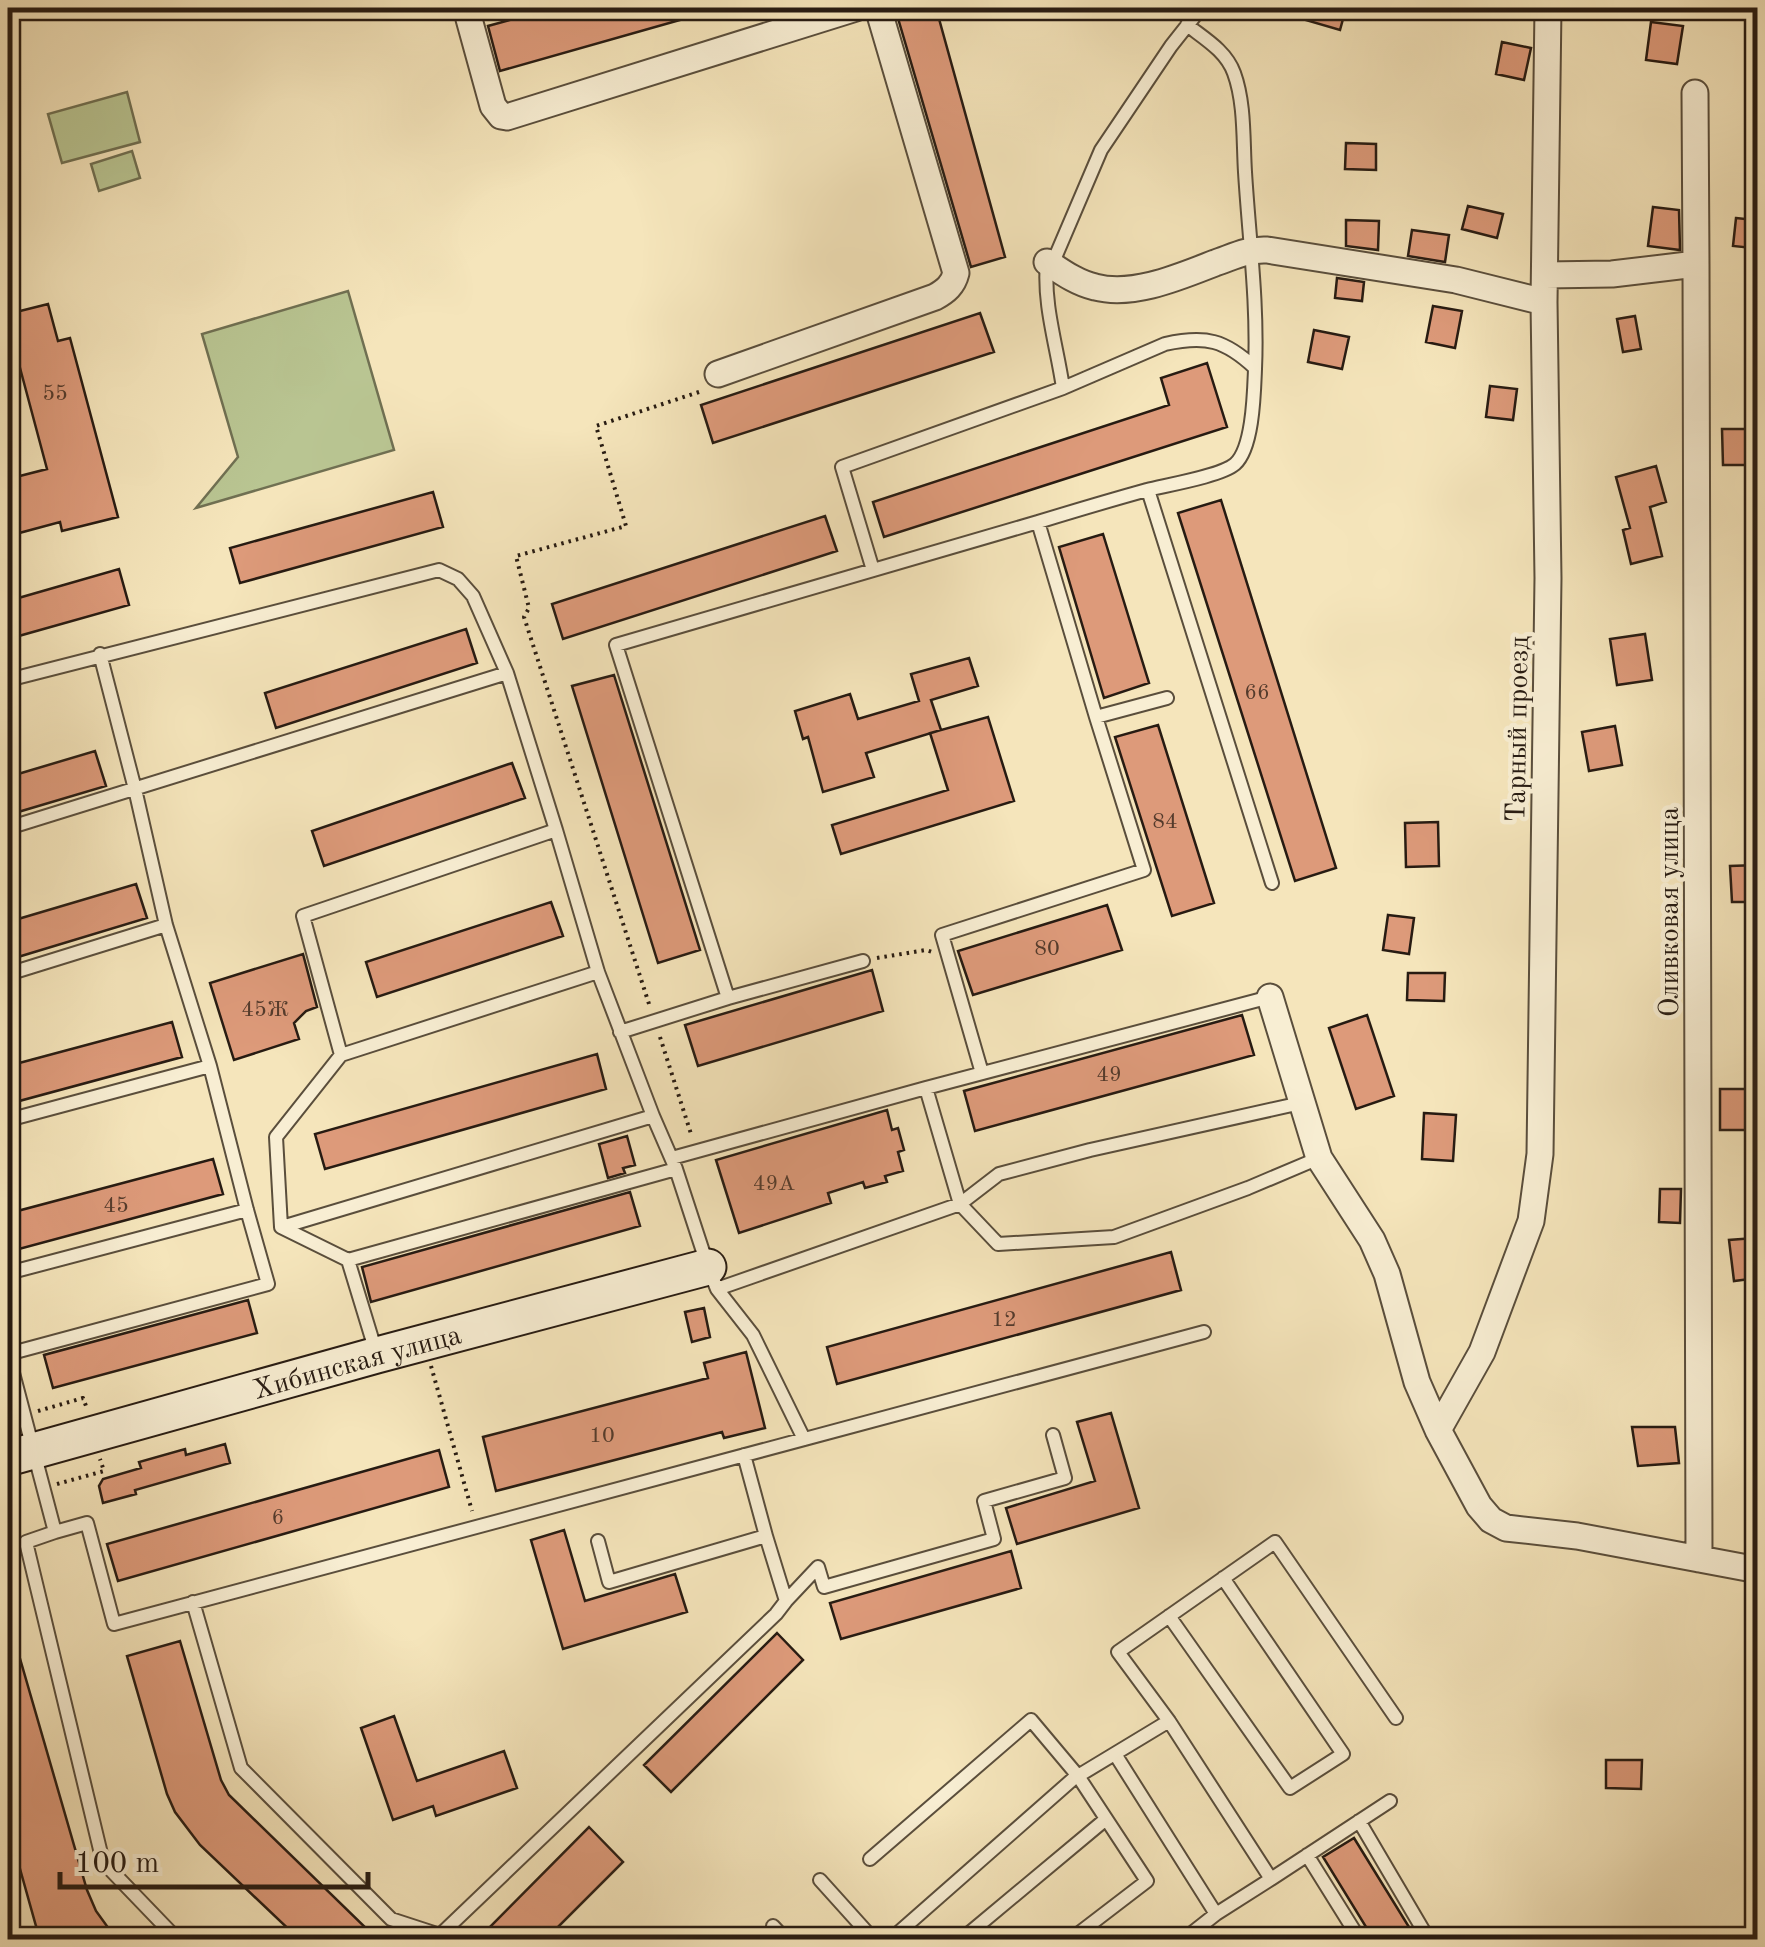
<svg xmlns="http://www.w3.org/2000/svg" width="1765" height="1947" viewBox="0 0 1765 1947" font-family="'Old Standard TT',serif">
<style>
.green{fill:#b9c592;stroke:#707052;stroke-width:2.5}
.building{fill:#dd9a7a;stroke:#271b12;stroke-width:2.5}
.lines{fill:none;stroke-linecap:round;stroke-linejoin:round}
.lane-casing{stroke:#5a4e3c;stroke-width:16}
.street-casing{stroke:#5a4e3c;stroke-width:29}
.secondary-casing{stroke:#271b12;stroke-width:39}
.path{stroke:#271b12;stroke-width:4;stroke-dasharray:2.5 5;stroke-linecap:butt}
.lane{stroke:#f8eed3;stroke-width:12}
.street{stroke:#f8eed3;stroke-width:25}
.secondary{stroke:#f8eed3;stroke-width:35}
.labels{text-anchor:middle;stroke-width:9;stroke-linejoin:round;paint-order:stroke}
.number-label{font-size:22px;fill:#543b2c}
.street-label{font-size:28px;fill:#271b12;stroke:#f8eed3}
</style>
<rect width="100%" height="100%" fill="#f5e5bb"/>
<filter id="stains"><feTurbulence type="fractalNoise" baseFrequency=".002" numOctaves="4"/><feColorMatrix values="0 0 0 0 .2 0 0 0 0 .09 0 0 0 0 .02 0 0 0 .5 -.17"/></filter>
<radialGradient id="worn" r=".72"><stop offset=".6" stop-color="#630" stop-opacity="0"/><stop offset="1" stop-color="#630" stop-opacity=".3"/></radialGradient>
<!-- green -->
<path class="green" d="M127 92 140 142 62 163 48 114Z
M132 151 140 178 99 191 91 164Z
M348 291 394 450 196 508 238 457 202 334Z"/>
<!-- building -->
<path class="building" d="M554 8H708V12L500 71 488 26Z
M895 8H936L1005 257 971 267Z
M1279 8H1346L1340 30 1278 12Z
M1651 22 1683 26 1677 64 1646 60Z
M1502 42 1531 48 1524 80 1496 74Z
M1346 143 1376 144V170L1345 169Z
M1468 206 1503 214 1497 238 1462 229Z
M1653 207 1679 210 1680 250 1648 246Z
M1736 218 1755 220 1752 248 1733 246Z
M1346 220 1379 221 1378 250 1346 246Z
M1412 230 1449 235 1445 262 1408 256Z
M1337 278 1364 282 1362 301 1335 298Z
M48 304 58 341 70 338 118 517 62 531 60 522 8 536V479L47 469 16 353 8 355V314Z
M1433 306 1462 311 1455 348 1426 342Z
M980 313 994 352 713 443 701 405Z
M1635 316 1641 349 1623 352 1617 319Z
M1314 330 1349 337 1342 369 1308 362Z
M1207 363 1227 427 884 537 873 502 1169 405 1161 378Z
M1490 386 1517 389 1513 420 1486 417Z
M1722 429H1758V465H1723Z
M1656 466 1666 502 1650 507 1662 556 1631 564 1623 530 1630 528 1616 477Z
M433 492 443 527 240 583 230 548Z
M1221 500 1336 868 1295 881 1178 513Z
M825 516 837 551 563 639 552 604Z
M1103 534 1149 683 1104 698 1059 547Z
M119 569 129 605 8 639V601Z
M466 629 477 663 276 728 265 693Z
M1645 634 1652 680 1617 685 1610 639Z
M969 658 978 686 931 700 941 730 866 753 874 777 823 792 808 737 803 739 795 711 850 694 858 719 919 701 911 674Z
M614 675 700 950 658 963 572 686Z
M988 717 1014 801 841 854 832 825 948 790 930 733Z
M1158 725 1214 903 1172 916 1115 737Z
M1615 726 1622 765 1589 771 1582 732Z
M95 751 106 786 8 815V777Z
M512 763 525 798 324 866 312 831Z
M1438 822 1439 866 1406 867 1405 823Z
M1758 865V902H1732L1730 866Z
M136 884 147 918 8 960V922Z
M551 902 563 936 377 997 366 962Z
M1107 905 1122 950 973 995 958 951Z
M1388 915 1414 918 1409 954 1383 950Z
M303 954 317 1007 306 1011 294 1023 299 1039 234 1060 210 983Z
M872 970 883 1011 698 1066 685 1025Z
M1408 973H1445L1444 1001 1407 1000Z
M1242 1015 1254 1055 975 1131 964 1091Z
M1367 1015 1394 1096 1356 1109 1329 1028Z
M172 1022 182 1057 8 1104V1066Z
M597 1054 606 1089 325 1169 315 1134Z
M1720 1089H1758V1130H1720Z
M887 1110 892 1130 898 1128 904 1150 898 1152 903 1171 885 1176 887 1182 865 1188 863 1182 828 1193 831 1203 739 1233 716 1160Z
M1424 1113 1456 1115 1453 1161 1422 1159Z
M627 1136 635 1165 623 1168 625 1173 608 1178 599 1144Z
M213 1159 223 1194 19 1249 10 1213Z
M1660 1189H1681L1680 1223 1659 1222Z
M630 1192 640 1226 371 1302 362 1267Z
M1754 1238 1758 1278 1734 1281 1729 1240Z
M1171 1252 1181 1290 837 1384 827 1347Z
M248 1300 257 1333 53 1388 44 1355Z
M704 1308 710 1337 692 1342 685 1312Z
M746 1352 765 1428 724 1438 722 1432 496 1491 483 1437 708 1378 704 1363Z
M1111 1413 1139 1508 1017 1544 1006 1508 1095 1481 1077 1422Z
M1632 1427H1675L1679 1463 1638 1466Z
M225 1444 230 1463 135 1490 136 1494 103 1503 99 1486 103 1479 141 1468 139 1462 185 1449 186 1455Z
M439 1450 449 1487 118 1581 107 1544Z
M564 1530 585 1601 675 1574 687 1612 563 1649 531 1540Z
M1011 1551 1021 1588 841 1639 830 1603Z
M8 1631H12L87 1890 96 1911 117 1940H42L36 1926 8 1826Z
M777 1633 803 1660 671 1792 644 1765Z
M180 1641 221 1780 229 1795 369 1931 361 1940H300L200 1845 175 1812 167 1794 127 1656Z
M394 1716 417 1781 504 1751 517 1788 436 1816 433 1806 393 1820 361 1728Z
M1606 1760H1642L1641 1789 1606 1788Z
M589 1827 623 1862 545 1940H477Z
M1354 1838 1417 1940H1374L1323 1857Z"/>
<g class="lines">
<defs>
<path id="lane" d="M1063 388 1165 344C1206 335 1225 340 1255 368
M1148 490 1272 883
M1038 522C1074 511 1111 500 1147 490 1167 485 1221 476 1235 464 1253 448 1254 393 1255 369 1258 304 1249 237 1245 172 1243 140 1245 103 1234 73 1226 51 1205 39 1187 25
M873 570 842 467 1063 388C1057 346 1043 305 1047 262L1054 260 1101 150 1171 46 1201 8
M8 680 439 570 458 579 473 596 507 673 556 830 303 916 341 1055 276 1137 281 1227 348 1260
M1096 717 1167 698
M8 828 507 673
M556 830 598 972 653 1116 676 1169 708 1267 717 1289 753 1335 804 1439
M8 974 166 925
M728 998 863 961
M620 1032 728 998 616 645 1038 522 1096 717 1144 870 942 935 982 1073
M341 1055 598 972
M926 1088 1270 997
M1301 1103 1090 1150 999 1174 960 1204 998 1244 1114 1237 1248 1188 1319 1158
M8 1120 210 1066
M672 1158 926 1088 960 1204 717 1289
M282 1227 653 1116
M8 1273 247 1210
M376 1352 348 1260 676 1169
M8 1354 55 1532 87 1523 114 1624 1204 1332
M8 1354 268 1284 247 1210 210 1066 166 925 135 789 100 654
M55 1532 26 1542 103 1862 178 1940
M598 1541 609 1582 766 1536 744 1455
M786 1601 818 1567 824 1587 994 1539 984 1501 1065 1478 1053 1435
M193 1602 241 1768 391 1919 440 1935 776 1614 786 1601 766 1536
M1169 1616 1290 1788 1343 1754 1223 1578
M1169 1721 1271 1879 1390 1801
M1115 1754 1216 1914 1271 1879
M1359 1821 1429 1940
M1307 1855 1360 1940
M870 1859 1031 1720 1078 1776 1147 1881 1070 1940
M820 1880 874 1940
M773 1926 786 1940
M890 1940 1073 1779 1169 1721 1118 1652 1275 1542 1396 1718
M961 1940 1106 1819
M1183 1940 1216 1914"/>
<path id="street" d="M468 8 469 19 493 106 501 116 507 117 856 8
M1047 262C1062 272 1077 283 1095 287 1133 297 1179 277 1215 263 1233 257 1247 249 1267 250L1456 280 1544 302
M1696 264 1699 1559
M1545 275 1612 274 1696 264 1695 93
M718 374 935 297C946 291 953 285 956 273L878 8
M1270 997 1319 1158 1372 1240 1387 1274 1417 1382 1438 1430 1479 1506 1491 1520 1506 1528 1577 1536 1758 1570
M1438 1430 1482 1352 1531 1221 1540 1154 1548 578 1544 302 1548 8"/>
<g id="secondary">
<path id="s1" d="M8 1458 377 1355 708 1267"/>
</g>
</defs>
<!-- lane casing -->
<use href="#lane" class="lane-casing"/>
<!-- street casing -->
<use href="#street" class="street-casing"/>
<!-- secondary casing -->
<use href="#secondary" class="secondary-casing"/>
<!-- path -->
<path class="path" d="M877 958 926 950 932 952
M649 1004 524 617 529 608 516 556 626 526 596 426 702 391
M660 1037 692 1137
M431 1366 472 1511
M38 1411 83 1398 86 1406
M57 1484 104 1471 100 1459"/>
<!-- lane -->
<use href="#lane" class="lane"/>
<!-- street -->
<use href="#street" class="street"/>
<!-- secondary -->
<use href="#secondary" class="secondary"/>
</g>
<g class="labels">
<!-- number labels -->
<g class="number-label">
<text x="55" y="400">55</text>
<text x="1257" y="699">66</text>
<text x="1165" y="828">84</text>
<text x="1047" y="955">80</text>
<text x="265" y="1016">45Ж</text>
<text x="1109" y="1081">49</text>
<text x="774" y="1190">49А</text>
<text x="116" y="1212">45</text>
<text x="1004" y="1326">12</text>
<text x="602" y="1442">10</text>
<text x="278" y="1524">6</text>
</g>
<!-- street labels -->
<g class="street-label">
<text transform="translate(1516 729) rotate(-89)" y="10">Тарный проезд</text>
<text transform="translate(1668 912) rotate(-90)" y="10">Оливковая улица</text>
<text dy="10" stroke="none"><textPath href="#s1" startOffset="362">Хибинская улица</textPath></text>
</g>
</g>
<!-- margin -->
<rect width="1765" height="1947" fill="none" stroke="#f5e5bb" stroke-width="40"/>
<rect x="10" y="10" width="1745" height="1927" fill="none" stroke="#271b12" stroke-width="5"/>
<rect x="20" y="20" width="1725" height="1907" fill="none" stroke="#271b12" stroke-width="2.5"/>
<!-- scale -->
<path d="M60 1872v15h308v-15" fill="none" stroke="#271b12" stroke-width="5"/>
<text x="75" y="1872" font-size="30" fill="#271b12" stroke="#f8eed3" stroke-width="8" paint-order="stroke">100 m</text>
<rect width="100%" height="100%" filter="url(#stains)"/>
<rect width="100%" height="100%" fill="url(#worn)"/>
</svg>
